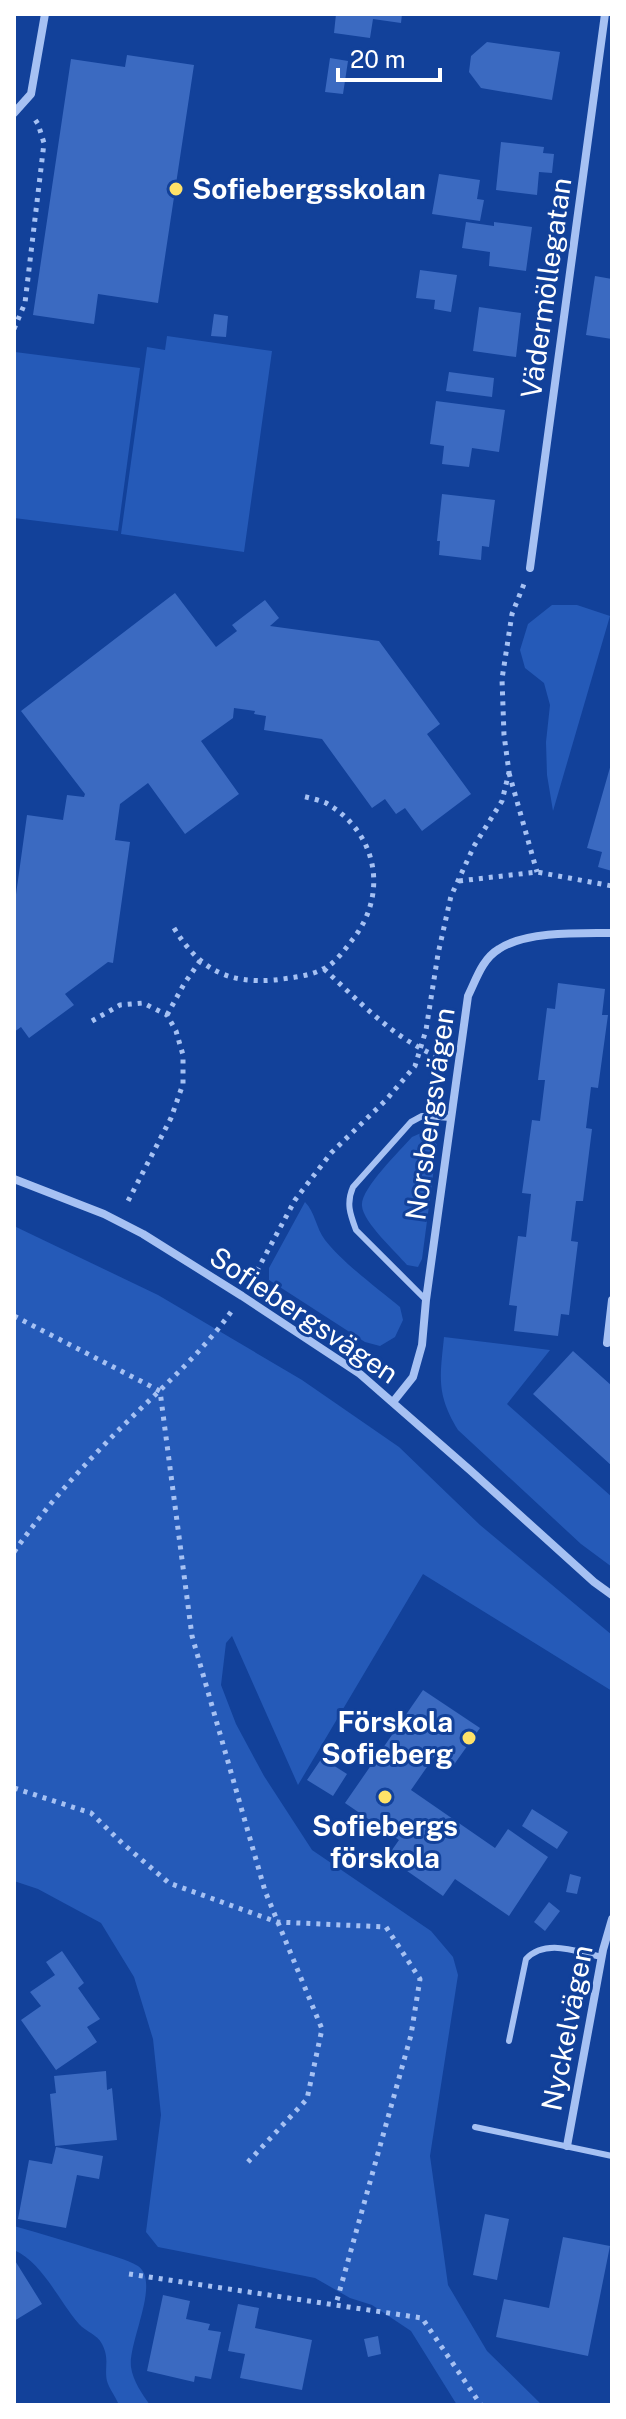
<svg xmlns="http://www.w3.org/2000/svg" width="626" height="2419" viewBox="0 0 626 2419" font-family="'Public Sans',sans-serif">
<style>
.green{fill:#255ab8}
.building{fill:#3b6ac1}
.lines{fill:none;stroke-linecap:round;stroke-linejoin:round}
.path{stroke:#a6c1f3;stroke-width:5;stroke-dasharray:4 6;stroke-linecap:butt}
.service{stroke:#a6c1f3;stroke-width:6}
.minor{stroke:#a6c1f3;stroke-width:8}
.poi-dot{fill:#ffe268;stroke:#12419a;stroke-width:3}
.labels{text-anchor:middle;stroke-width:6;stroke-linejoin:round;paint-order:stroke}
.poi-label{font-size:28px;font-weight:bold;fill:#fff;stroke:#12419a;text-anchor:start}
.street-label{font-size:28px;fill:#fff;stroke:#12419a}
</style>
<rect width="100%" height="100%" fill="#12419a"/>
<!-- green -->
<path class="green" d="M167 336 272 351 244 552 121 534 147 347 165 350Z
M15 352 140 368 118 531 14 518Z
M552 605H577L610 616 553 811 547 775 546 742 550 705 544 683 525 668 520 650 528 624Z
M421 1133 429 1134 437 1145 422 1259 418 1267 407 1265C396 1252 363 1222 362 1206 360 1189 400 1151 412 1137Z
M305 1202C315 1212 316 1228 325 1240 342 1262 377 1288 400 1307L403 1320 395 1337 380 1346 365 1342 269 1280V1268Z
M14 1226 158 1295 302 1380 399 1447 480 1525 612 1635V1691L423 1574 298 1785 232 1636 226 1643 221 1685 236 1724 264 1776 312 1850 431 1931 453 1957 458 1975 430 2156 448 2285 487 2351 542 2405H457L411 2331 372 2305 350 2298 315 2278 158 2247 146 2232 161 2115 153 2039 134 1977 101 1923 38 1889 14 1881Z
M444 1337 550 1350 507 1404 612 1497V1567L581 1544 458 1430C436 1394 440 1377 444 1337Z
M14 2226C42 2234 70 2242 97 2251 110 2255 126 2259 138 2266 161 2282 128 2342 131 2367 133 2381 142 2394 150 2405L118 2403C115 2396 109 2388 107 2381 104 2368 110 2359 102 2344 97 2334 86 2332 79 2324 58 2300 43 2263 14 2250Z"/>
<!-- building -->
<path class="building" d="M336 14H402L401 23 373 19 370 38 334 33Z
M487 42 560 52 552 100 481 88 469 72 471 56Z
M127 55 194 65 158 303 98 294 94 324 33 315 71 59 125 67Z
M330 58 348 61 343 94 325 92Z
M501 142 544 147 543 153 554 154 552 173 539 172 537 195 496 190Z
M439 174 480 180 477 199 484 200 480 221 432 214Z
M466 222 494 226V222L532 227 526 271 489 266 490 252 462 248Z
M420 270 457 275 451 312 434 309 435 300 416 298Z
M595 276 612 279V339L586 335Z
M479 307 521 313 516 357 473 351Z
M214 314 228 316 226 337 211 336Z
M449 372 494 378 492 397 446 391Z
M436 401 505 410 499 452 472 448 469 467 442 464 444 446 430 444Z
M442 494 495 500 489 547 482 546 481 560 439 555 440 541H437Z
M175 593 216 647 237 631 232 625 265 600 279 618 270 626 379 641 440 724 427 734 471 794 422 831 405 808 396 814 385 799 372 808 322 739 264 730 266 716 254 714 255 711 234 708 233 718 201 741 239 794 185 834 148 783 120 804 115 840 130 842 113 963 108 962 65 994 74 1005 29 1038 21 1027 14 1032V909L27 815 63 820 67 795 84 797 85 794 21 711Z
M611 764 612 765V871L598 867 602 852 587 848Z
M558 983 605 989 602 1015H608L598 1088 591 1087 586 1128 592 1129 583 1201H576L571 1241 578 1242 569 1315 561 1314 558 1336 514 1331 517 1306 509 1305 518 1236 526 1237 531 1194 522 1193 532 1120 540 1121 545 1080H538L547 1008 555 1009Z
M573 1351 612 1386V1466L533 1394Z
M423 1690 480 1728 453 1766 436 1754 411 1790 495 1848 508 1829 548 1857 509 1916 455 1879 443 1896 387 1857 399 1840 345 1803Z
M322 1758 347 1774 333 1796 307 1780Z
M532 1809 568 1832 557 1849 522 1826Z
M570 1874 581 1877 577 1894 566 1892Z
M549 1902 560 1911 545 1931 534 1922Z
M62 1951 84 1983 78 1988 100 2019 87 2027 97 2042 56 2070 21 2020 41 2006 30 1992 55 1975 46 1962Z
M106 2071 107 2090 112 2088 117 2140 55 2146 50 2094 56 2093 54 2076Z
M56 2147 103 2156 99 2179 77 2175 66 2228 18 2219 29 2160 52 2164Z
M485 2214 509 2219 497 2280 473 2275Z
M563 2237 610 2246 588 2356 496 2337 504 2299 549 2308Z
M14 2259 42 2304 14 2321Z
M163 2295 190 2301 186 2319 210 2324 208 2330 221 2332 211 2379 195 2376 194 2382 147 2371Z
M238 2304 259 2308 255 2328 312 2340 302 2390 240 2378 245 2354 228 2351Z
M378 2336 381 2354 368 2357 364 2339Z"/>
<g class="lines">
<!-- path -->
<path class="path" d="M14 329 25 303 44 143 38 124 34 118
M509 773 537 872
M459 881 537 872 612 886
M174 928C199 969 227 984 275 980 290 978 310 976 323 969 335 964 345 949 353 939 389 893 377 832 326 803 319 800 310 798 302 796
M324 969C360 1002 394 1039 439 1057
M167 1015 184 984 200 961
M92 1021 120 1005 143 1003 167 1015 176 1031 183 1055V1084L171 1118 126 1205
M252 1280 295 1200 331 1153 386 1100 415 1066 426 1030 438 954 451 896 474 846 502 801 509 772 504 735 502 679 512 614 524 584
M14 1316 160 1391 192 1636 265 1891 322 2029 307 2099 248 2162
M14 1552C42 1512 71 1479 105 1444 147 1400 195 1362 231 1312
M14 1788 91 1813 122 1843 169 1883 277 1922 386 1927 420 1979 411 2035 336 2304
M129 2274 422 2318 481 2405"/>
<!-- service -->
<path class="service" d="M426 1300 356 1230C350 1214 346 1203 353 1187L411 1122 422 1116 451 1118
M509 2041 526 1959C546 1938 577 1952 602 1957
M475 2127 612 2156"/>
<!-- minor -->
<path class="minor" d="M14 113 31 94 45 14
M530 568 605 14
M14 1179 104 1214 143 1234 242 1296 360 1374 471 1471 594 1582 612 1595
M607 1343 612 1300
M393 1402 413 1377 422 1345 426 1300 468 996C476 980 482 959 499 949 526 931 580 933 612 933
M567 2146 603 1950 612 1919"/>
</g>
<!-- markers -->
<g class="poi-dot">
<circle cx="176" cy="189" r="8"/>
<circle cx="469" cy="1738" r="8"/>
<circle cx="385" cy="1797" r="8"/>
</g>
<g class="labels">
<!-- poi labels -->
<g class="poi-label">
<text x="192" y="199">Sofiebergsskolan</text>
<text x="453" y="1732" text-anchor="end">Förskola<tspan x="453" dy="32">Sofieberg</tspan></text>
<text x="385" y="1836" text-anchor="middle">Sofiebergs<tspan x="385" dy="32">förskola</tspan></text>
</g>
<!-- street labels -->
<g class="street-label">
<text transform="translate(546 288) rotate(-82)" y="10">Vädermöllegatan</text>
<text transform="translate(430 1114) rotate(-82)" y="10">Norsbergsvägen</text>
<text transform="translate(304 1315) rotate(34)" y="10">Sofiebergsvägen</text>
<text transform="translate(567 2028) rotate(-79)" y="10">Nyckelvägen</text>
</g>
</g>
<!-- border -->
<rect width="626" height="2419" fill="none" stroke="#ffffff" stroke-width="32"/>
<!-- scale -->
<path d="M338 68v12h102v-12" fill="none" stroke="#ffffff" stroke-width="4"/>
<text x="350" y="68" font-size="24" fill="#ffffff" stroke="#12419a" stroke-width="6" paint-order="stroke">20 m</text>
</svg>
